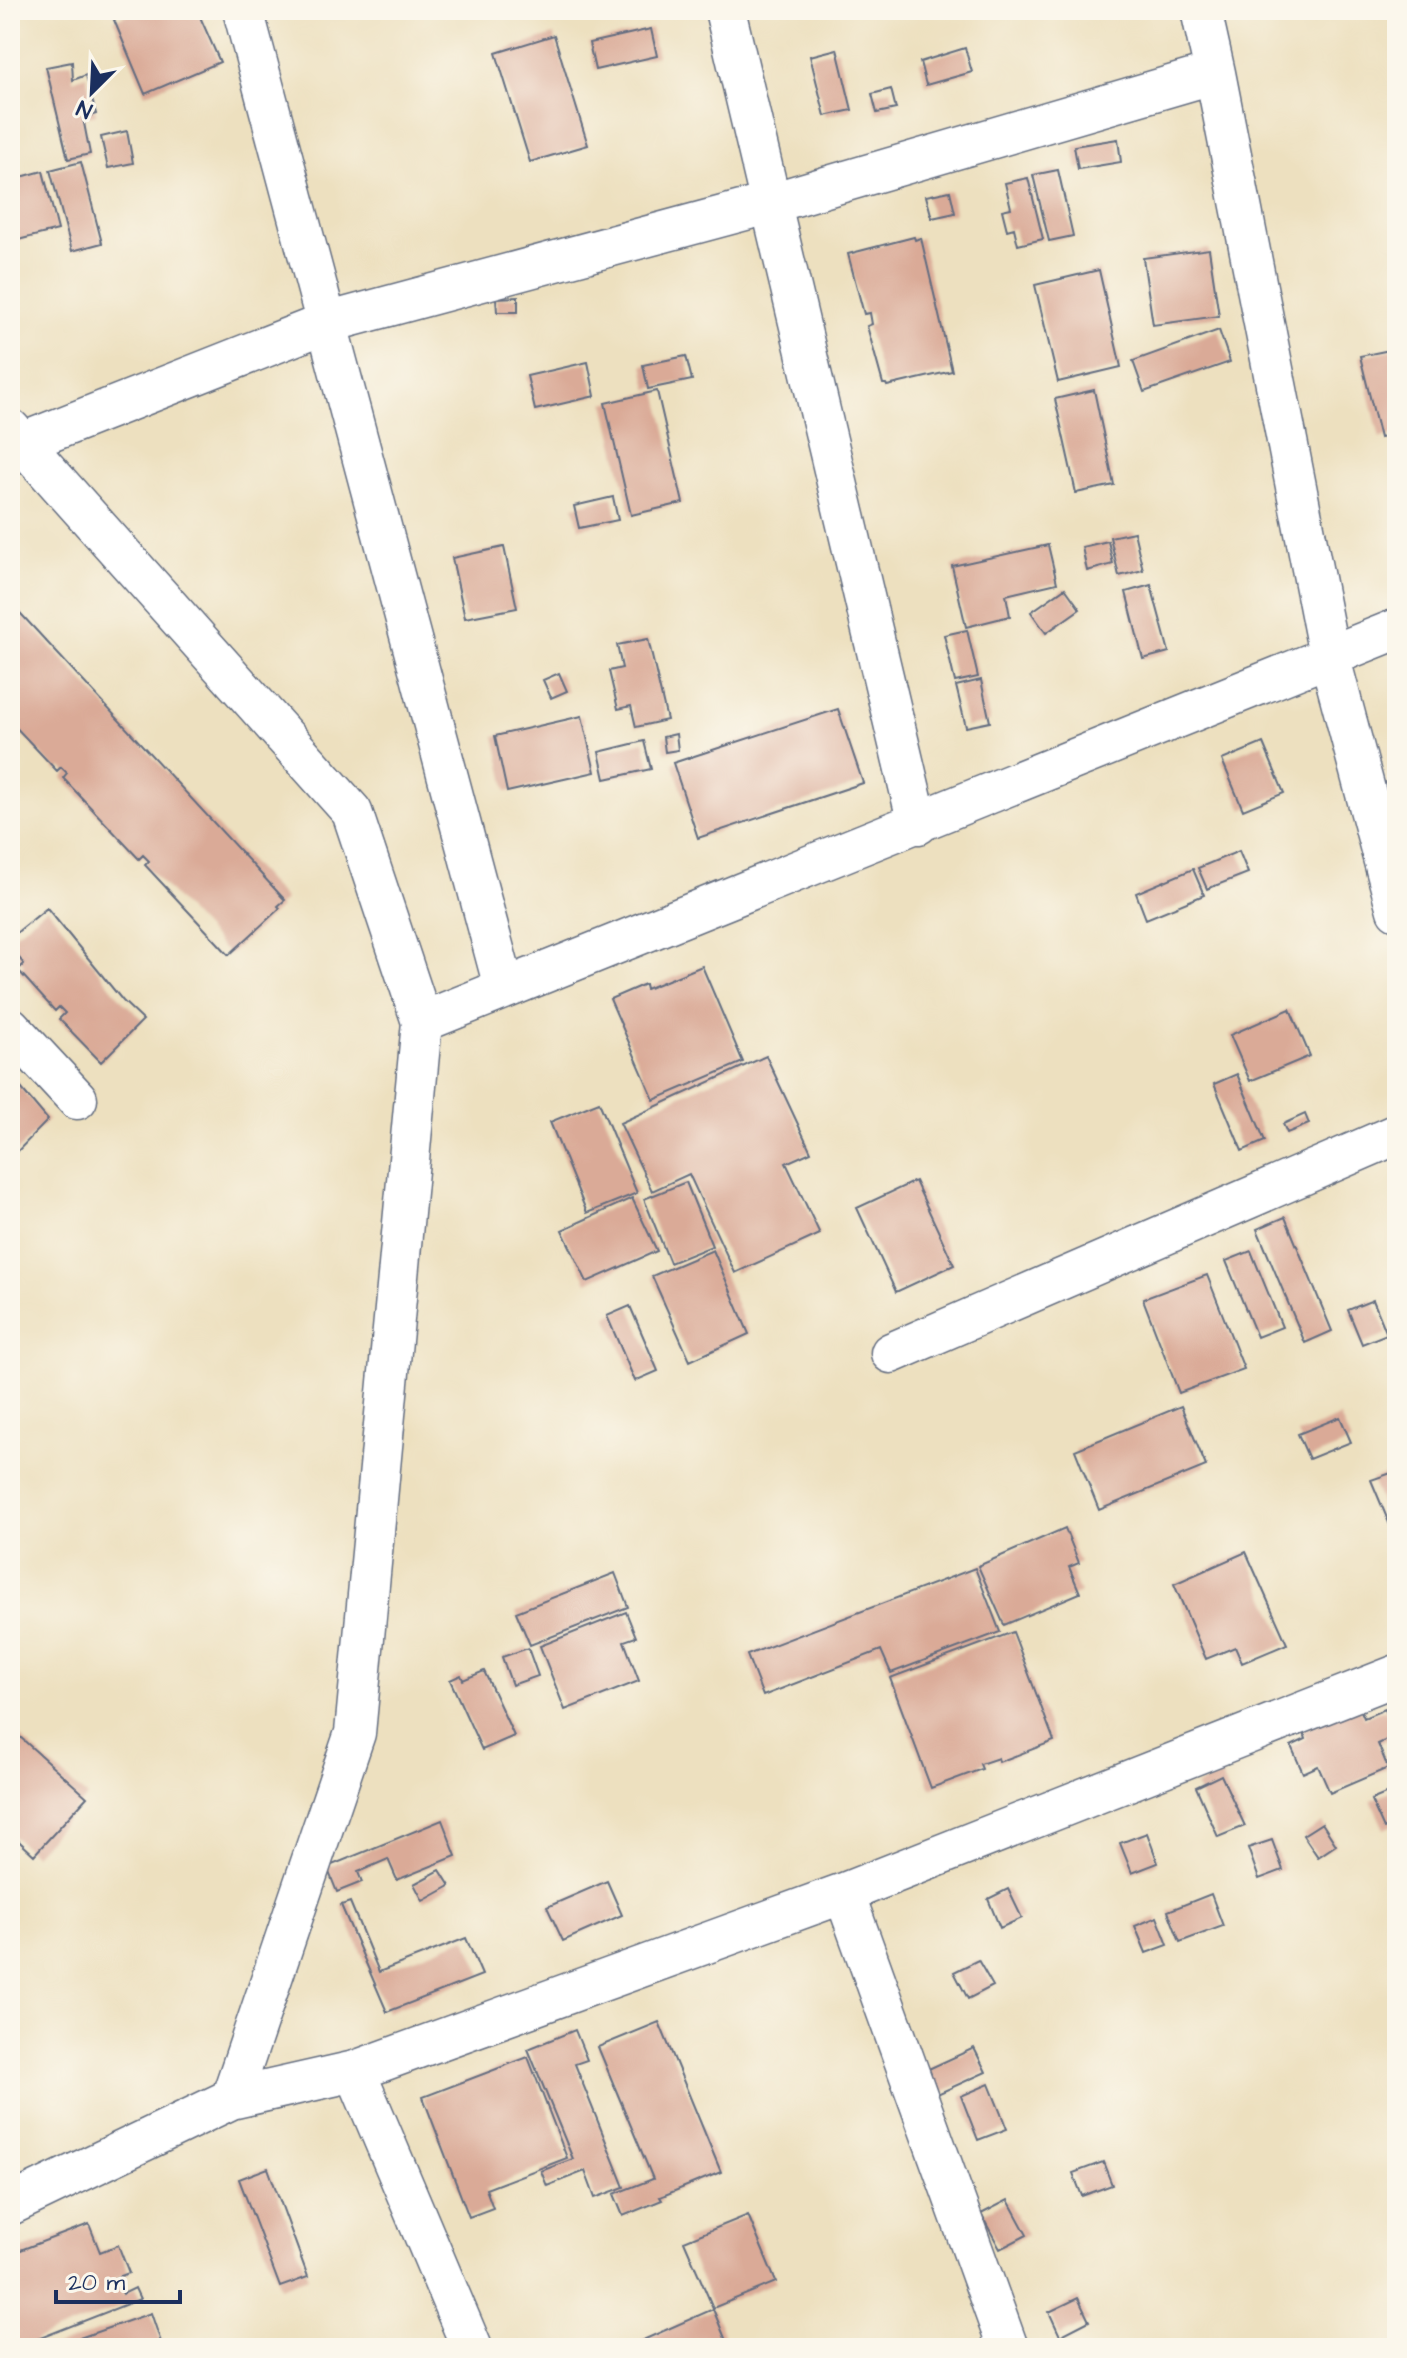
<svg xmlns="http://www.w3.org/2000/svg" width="1407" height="2358" viewBox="0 0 1407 2358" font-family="'Architects Daughter',sans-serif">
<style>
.building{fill:#daaa97}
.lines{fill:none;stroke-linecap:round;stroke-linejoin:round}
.minor-casing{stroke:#646d80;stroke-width:43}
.minor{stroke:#fff;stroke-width:40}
</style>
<rect width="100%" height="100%" fill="#fbf7ec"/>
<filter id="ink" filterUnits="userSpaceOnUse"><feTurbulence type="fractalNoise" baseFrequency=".0125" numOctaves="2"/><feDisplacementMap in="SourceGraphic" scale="16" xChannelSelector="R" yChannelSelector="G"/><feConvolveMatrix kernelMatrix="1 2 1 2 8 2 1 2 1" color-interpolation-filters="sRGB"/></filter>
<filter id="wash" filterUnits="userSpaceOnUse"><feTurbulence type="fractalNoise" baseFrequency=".006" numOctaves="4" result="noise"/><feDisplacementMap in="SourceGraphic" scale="32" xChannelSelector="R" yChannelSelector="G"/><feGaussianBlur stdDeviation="1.8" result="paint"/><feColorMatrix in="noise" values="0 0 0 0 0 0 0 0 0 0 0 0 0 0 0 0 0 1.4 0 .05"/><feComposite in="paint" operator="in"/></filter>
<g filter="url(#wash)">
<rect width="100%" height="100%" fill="#ede0bf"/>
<g id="blocks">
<!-- building -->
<path class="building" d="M137 10H197L220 62 145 94 114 20Z
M651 29 657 56 595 70 589 43Z
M554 35 588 145 530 162 496 53Z
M965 48 972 72 926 85 920 62Z
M837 49 852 110 825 116 810 56Z
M72 62 73 80 86 75 96 114 83 118 90 154 68 159 46 67Z
M891 89 896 109 877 113 872 94Z
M127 131 133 163 108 168 101 137Z
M1118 139 1121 162 1078 169 1074 146Z
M81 162 102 243 72 251 50 170Z
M1058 170 1073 236 1049 241 1033 175Z
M43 171 58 230 10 242V180Z
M1028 178 1043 239 1018 245 1014 228 1007 230 1002 210 1011 208 1005 183Z
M950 191 955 213 932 218 926 196Z
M914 237 915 240 921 238 952 371 887 386 886 384H883L867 326 872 324 870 313 864 314 848 254Z
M1209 249 1219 316 1153 325 1143 258Z
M1099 270 1121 367 1058 382 1035 285Z
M518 297V312H497L496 298Z
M1219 330 1230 362 1144 392 1133 361Z
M1395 349 1397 434 1380 438 1360 356Z
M686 356 692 380 648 389 643 365Z
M588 362 595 396 535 410 527 376Z
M1094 390 1114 485 1076 493 1055 399Z
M657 391 683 503 631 515 605 403Z
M613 497 618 520 579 528 574 506Z
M1134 532 1143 570 1119 576 1110 537Z
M1108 541 1113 564 1087 571 1082 547Z
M1048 545 1057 583 1006 595 1010 616 966 627 952 566Z
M504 547 517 608 465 618 452 558Z
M1151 585 1169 652 1143 659 1126 592Z
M1065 588 1080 609 1046 633 1031 612Z
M10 602 285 900 278 906 280 908 229 955 145 865 149 861 143 855 139 859 63 778 67 773 61 767 57 771 10 721Z
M967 630 978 677 955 682 944 635Z
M648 639 667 720 636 727 631 706 618 709 609 671 622 668 617 645Z
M559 673 567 691 551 698 543 680Z
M981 680 990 722 966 727 956 686Z
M838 709 863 783 698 838 673 763Z
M582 716 595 772 507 792 495 736Z
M676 734 678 750 665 752 663 737Z
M644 741 651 769 605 779 599 752Z
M1263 743 1284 793 1243 810 1222 760Z
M1239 851 1248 873 1207 889 1198 868Z
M1193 869 1204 895 1146 919 1136 893Z
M47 908 123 1001 143 1020 101 1062 59 1019 65 1013 59 1007 55 1011 18 970 24 964 10 947V938Z
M702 966 743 1062 654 1100 610 999 645 984 646 989Z
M1290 1009 1310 1056 1250 1081 1230 1035Z
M766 1056 811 1152 786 1163 820 1234 735 1273 689 1174 652 1191 620 1123Z
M1237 1074 1265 1141 1242 1151 1214 1084Z
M10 1075 48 1120 10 1159Z
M599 1102 637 1193 587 1213 550 1122Z
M1305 1114 1309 1124 1287 1133 1283 1124Z
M915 1181 954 1265 896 1292 857 1208Z
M686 1182 712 1246 670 1263 644 1199Z
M632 1198 657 1251 587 1282 562 1230Z
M1285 1217 1332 1331 1305 1343 1257 1229Z
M713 1250 749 1334 690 1361 652 1276Z
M1251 1251 1282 1327 1257 1337 1226 1261Z
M1207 1275 1244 1369 1179 1393 1143 1299Z
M1373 1300 1387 1334 1362 1344 1348 1310Z
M630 1306 658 1371 635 1381 607 1316Z
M1181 1406 1206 1466 1099 1510 1075 1450Z
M1340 1417 1351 1442 1309 1459 1298 1434Z
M1394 1472 1397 1480V1542L1371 1480Z
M1065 1528 1079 1563 1069 1567 1080 1593 1004 1625 978 1566Z
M1246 1552 1287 1644 1242 1663 1235 1647 1206 1659 1174 1584Z
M975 1568 1000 1632 891 1673 881 1650 763 1696 747 1655Z
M615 1573 628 1607 530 1645 516 1612Z
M626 1612 636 1637 624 1641 639 1681 565 1710 540 1646Z
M1013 1632 1054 1741 999 1762 998 1758 980 1764 982 1769 931 1788 890 1678Z
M528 1648 538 1676 512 1685 502 1657Z
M484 1671 514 1736 482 1750 450 1680 461 1675 463 1680Z
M1359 1706 1364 1718 1385 1709 1397 1735 1378 1744 1388 1768 1330 1793 1318 1766 1303 1773 1291 1746 1306 1739 1303 1730Z
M10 1728 87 1797 34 1855 10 1833Z
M1221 1775 1245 1826 1218 1837 1196 1787Z
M1395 1790 1397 1823 1384 1829 1371 1800Z
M442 1820 456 1856 397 1880 388 1859 358 1872 362 1882 337 1892 327 1867Z
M1322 1823 1336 1845 1318 1857 1303 1835Z
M1147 1833 1158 1863 1132 1873 1120 1843Z
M1272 1840 1283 1870 1259 1879 1248 1848Z
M440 1870 450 1886 423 1901 414 1884Z
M607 1881 622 1915 563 1941 547 1907Z
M1008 1889 1022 1918 1000 1928 988 1899Z
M1211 1894 1223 1926 1180 1942 1168 1911Z
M350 1902 379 1972 466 1938 482 1975 387 2012 341 1905Z
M1157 1917 1168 1945 1146 1953 1135 1926Z
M978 1960 993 1986 968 1999 954 1972Z
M659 2022 721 2172 660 2197 662 2200 623 2216 614 2194 653 2179 598 2047Z
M575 2030 587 2060 575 2064 624 2187 595 2198 585 2171 547 2186 541 2171 573 2159 528 2049Z
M974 2048 986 2072 933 2096 922 2072Z
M528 2057 567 2158 486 2189 493 2208 469 2217 423 2097Z
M989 2084 1007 2129 978 2140 961 2096Z
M1103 2162 1112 2185 1082 2196 1073 2173Z
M268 2168 308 2277 280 2287 239 2179Z
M1008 2200 1027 2235 1000 2249 981 2214Z
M748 2215 776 2282 713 2308 684 2241Z
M89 2224 100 2252 118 2245 129 2273 115 2278 123 2294 135 2288 140 2299 35 2340 38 2348H13L10 2340V2254Z
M1078 2298 1089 2321 1060 2336 1049 2312Z
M713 2309 729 2348H636L634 2344Z
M151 2313 163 2348H51Z"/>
</g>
</g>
<g filter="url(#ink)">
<use href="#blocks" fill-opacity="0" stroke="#646d80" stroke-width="2"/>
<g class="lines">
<defs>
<path id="minor" d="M243 10 504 987
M725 10 918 824
M1201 10 1215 73 1329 655 1397 910
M10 429 352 812 422 1022 355 1733 231 2099
M22 443 326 323 771 203 1215 73
M422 1022 1397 629
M10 1027 77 1099
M891 1353 1397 1134
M844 1893 1008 2348
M355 2071 472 2348
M10 2205 231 2099 355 2071 844 1893 1397 1675"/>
</defs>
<!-- minor casing -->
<use href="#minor" class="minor-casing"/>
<!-- minor -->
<use href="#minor" class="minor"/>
</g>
</g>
<!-- margin -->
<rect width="1407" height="2358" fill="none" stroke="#fbf7ec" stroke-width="40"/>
<!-- north arrow -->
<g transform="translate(92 92) rotate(204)" stroke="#fbf7ec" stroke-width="6" paint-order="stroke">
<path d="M0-6L14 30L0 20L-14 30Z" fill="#1b2f5e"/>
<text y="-12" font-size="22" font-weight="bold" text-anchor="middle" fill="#1b2f5e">N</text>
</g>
<!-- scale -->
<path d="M56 2290v12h124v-12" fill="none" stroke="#1b2f5e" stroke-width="4"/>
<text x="68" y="2290" font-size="24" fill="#1b2f5e" stroke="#fbf7ec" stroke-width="6" paint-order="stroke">20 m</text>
</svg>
